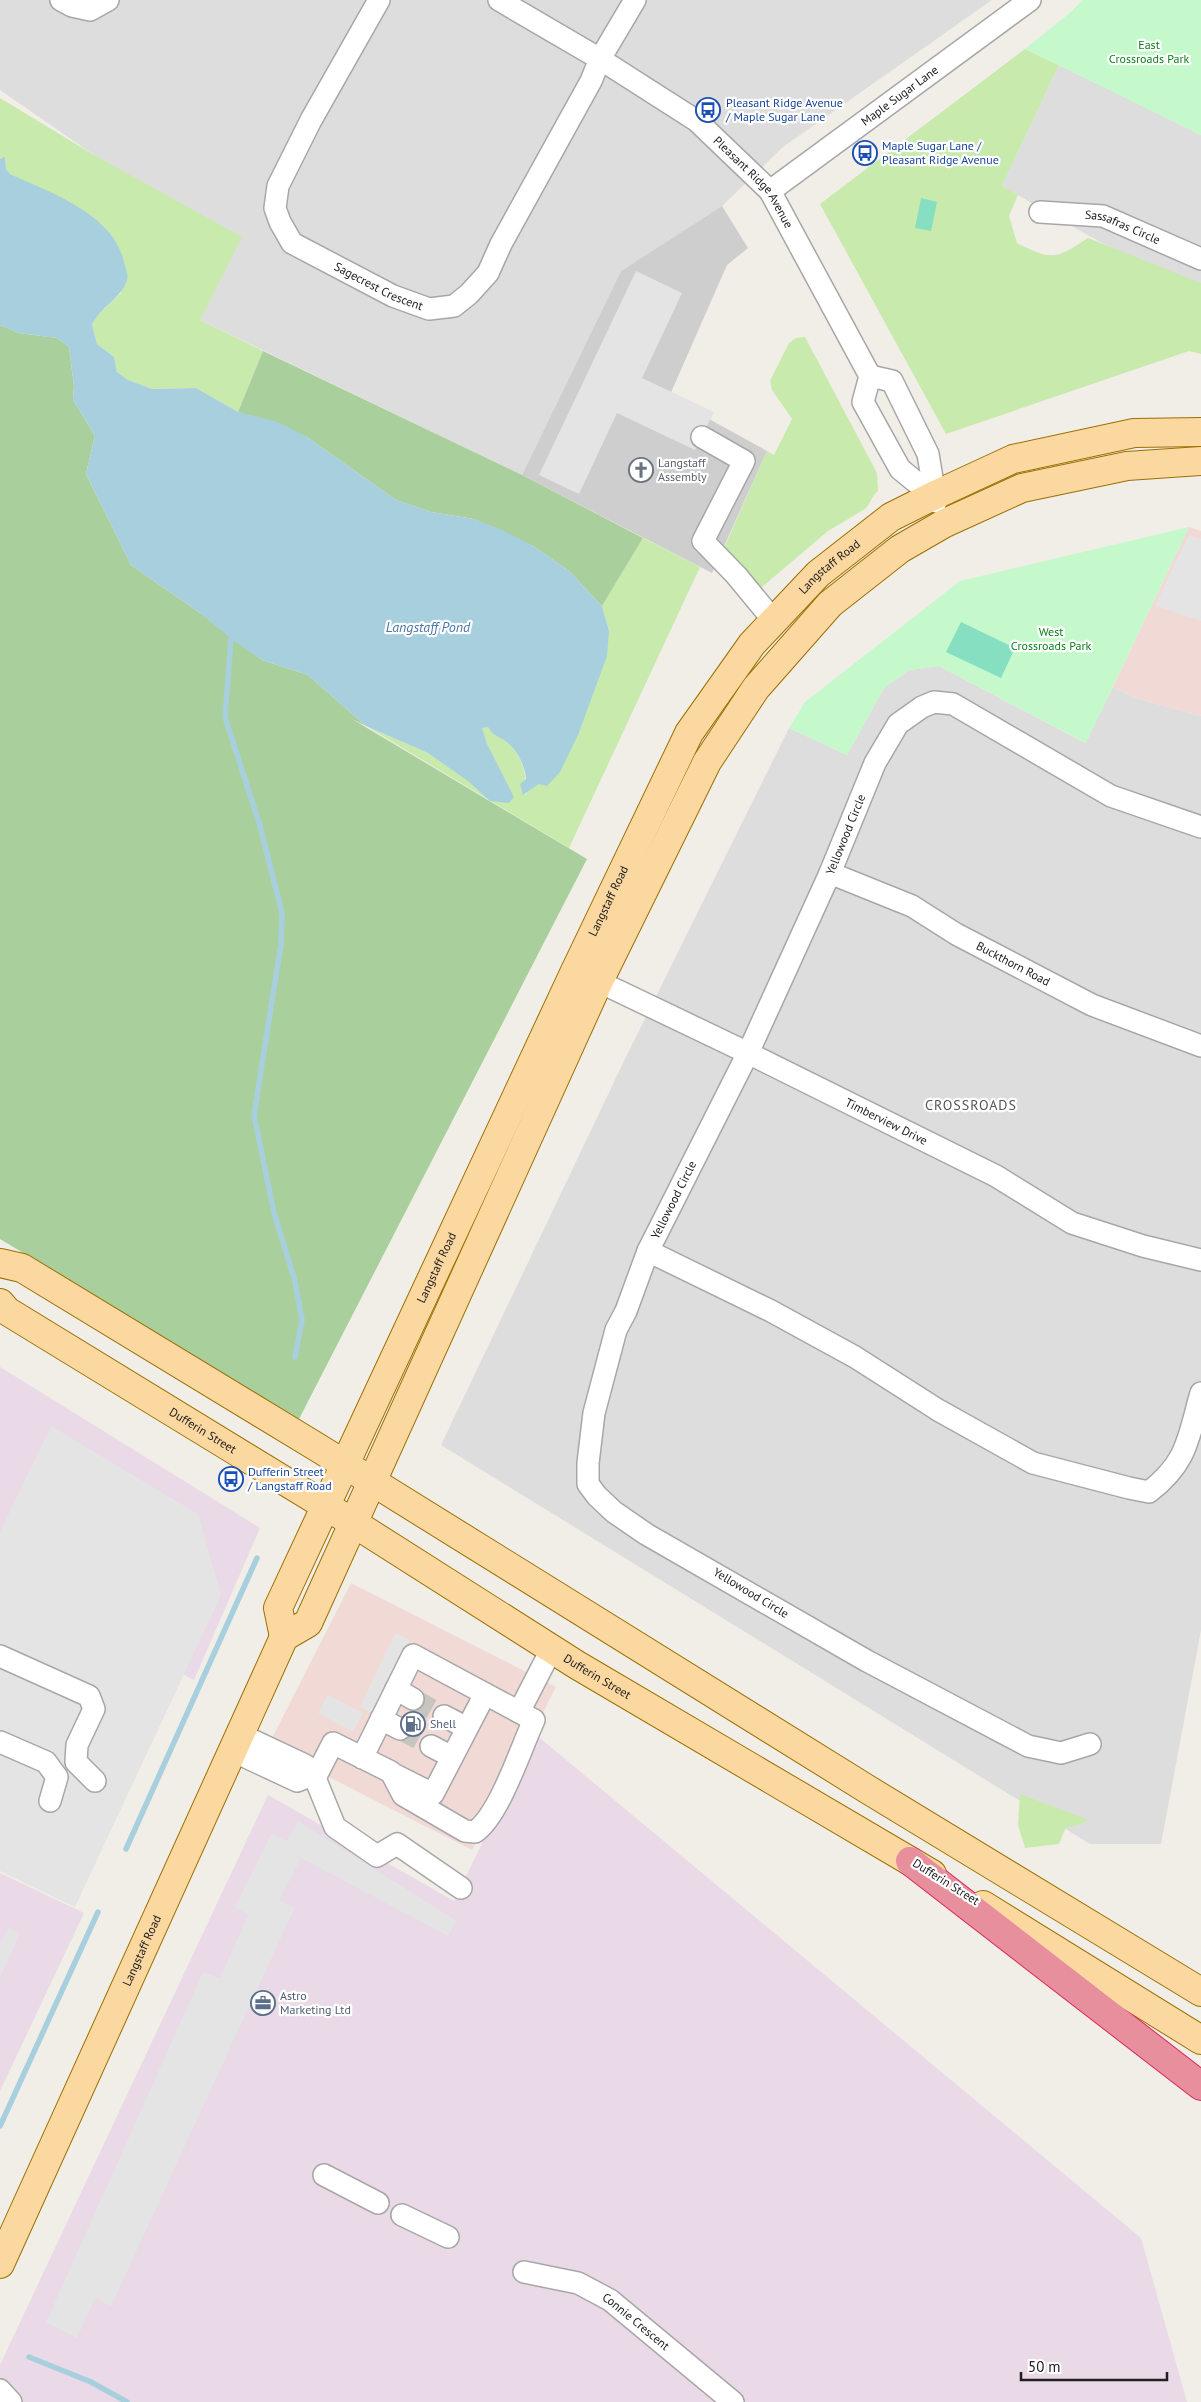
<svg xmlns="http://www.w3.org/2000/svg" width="1201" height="2402" viewBox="0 0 1201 2402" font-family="'PT Sans',sans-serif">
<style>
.residential{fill:#dedddd}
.commercial{fill:#f1d9d6}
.industrial{fill:#ead9e6}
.religious{fill:#cecece}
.grass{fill:#c8eaad}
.forest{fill:#a9d09c}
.park{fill:#c5f9cb}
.pitch{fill:#85dfc0}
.parking{fill:#e4e4e4}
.water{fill:#a8cfde}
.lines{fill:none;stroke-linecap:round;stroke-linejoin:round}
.stream{stroke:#a8cfde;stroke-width:5.5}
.minor-tunnel{stroke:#c7c5bf;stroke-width:21;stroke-dasharray:21 11;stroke-linecap:butt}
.minor-casing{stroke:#a7a7a7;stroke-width:24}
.major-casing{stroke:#9c6f01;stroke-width:30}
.highway-casing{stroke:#db285d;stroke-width:30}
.minor{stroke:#fff;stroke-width:21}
.major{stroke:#fcd8a1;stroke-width:28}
.highway{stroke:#e78f9c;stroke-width:28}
.labels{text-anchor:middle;stroke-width:4.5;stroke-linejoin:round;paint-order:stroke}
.park-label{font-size:12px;fill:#0c801b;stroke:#fff}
.street-label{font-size:12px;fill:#202020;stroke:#fff}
.transit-label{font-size:12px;fill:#164399;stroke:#fff;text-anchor:start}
.worship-label{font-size:12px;fill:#5b616d;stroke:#fff;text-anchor:start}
.service-label{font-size:12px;fill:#4e5e75;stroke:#fff;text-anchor:start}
.water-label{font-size:14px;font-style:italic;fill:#4975a8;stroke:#fff}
.neighbourhood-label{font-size:14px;letter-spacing:1px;fill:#535353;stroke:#fff}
</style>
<rect width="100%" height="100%" fill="#f1eee7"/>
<!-- residential -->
<path class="residential" d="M0 0H992L783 147 722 206 621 271 522 475 200 320 94 155 0 90Z
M1059 65 1201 135V289L1100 242 1002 186Z
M939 666 1085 743 1113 687 1135 698 1201 716V1630L1161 1844H1090L441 1445 624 1061 789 728 847 755 884 688 909 670Z"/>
<!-- commercial -->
<path class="commercial" d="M1189 527 1201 531V716L1135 698 1113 687Z
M351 1583 556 1687 472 1850 268 1746Z"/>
<!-- industrial -->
<path class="industrial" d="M0 1367 260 1528 194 1680 0 1583Z
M535 1734 1141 2238 1187 2402H0V2365L268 1795 454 1901Z
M0 1873 84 1913 0 2091Z"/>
<!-- religious -->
<path class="religious" d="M722 206 748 248 727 265 669 397 767 451 712 573 522 475 621 271Z"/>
<!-- grass -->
<path class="grass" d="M1025 49 1059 65 1002 186 1018 195 1009 216 1017 243C1052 261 1056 259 1088 238L1201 283V354L1189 351 946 434 820 204Z
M0 98 94 155 242 237 200 320 263 351 238 412 196 388 152 389 128 380 117 372 114 357 97 344 92 325 96 317 121 293 10 174 6 169 5 158 0 159Z
M805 337 877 473 878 491C871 496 871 504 865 509L828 531 756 592 724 548 767 451 774 455 792 419 772 390 770 381 789 343 796 338Z
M643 538 700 567 569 848 366 726 428 753 487 744 481 728 488 727C495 737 502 737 509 744 524 759 527 775 524 795L539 783 609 631 602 606Z
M1020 1794 1089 1820 1075 1826 1066 1827 1059 1844 1025 1848 1018 1825Z"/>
<!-- forest -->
<path class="forest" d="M0 325 19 333 57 338 69 347 74 386 73 400 95 436 86 474 131 565 200 613 262 660 308 675 366 726 352 719 587 859 299 1419 0 1239Z
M263 351 522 475 643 538 602 606 569 571 533 546 474 519 431 512 396 500 307 437 238 412Z"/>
<!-- park -->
<path class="park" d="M1082 0H1201V135L1025 49 1072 11Z
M1189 527 1086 743 939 666 909 670 884 688 847 755 789 728 805 702 960 581Z"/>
<!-- pitch -->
<path class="pitch" d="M921 198 937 202 931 231 915 228Z
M961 622 1015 648 1001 678 946 652Z"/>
<!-- parking -->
<path class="parking" d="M636 271 682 293 642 378 714 412 695 450 617 413 579 494 539 475Z
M1189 535 1201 539V621L1155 606Z
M51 1426 198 1514 221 1595 75 1907 0 1871V1532Z
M395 1633 410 1640 374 1714 360 1707Z
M328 1695 363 1713 353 1732 318 1713Z
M298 1821 457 1921 448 1936 301 1858 279 1901 295 1907 111 2306 95 2298 77 2338 46 2322 203 1972 220 1978 248 1915 235 1907 271 1834 287 1841Z
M8 1928 20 1934 0 1977V1944Z"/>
<!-- water -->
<path class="water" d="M5 157 6 169 10 174C49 192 114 214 124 262 125 267 129 275 127 280 121 299 100 307 92 325L97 344 114 357 117 372 128 380 152 389 196 388 238 412 278 422 307 437 396 500 431 512 474 519 502 530 533 546 569 571 602 606 609 631 607 656 578 735 560 772 547 786 539 784 523 795 520 784 526 779C525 767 519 753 509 744 502 737 493 737 488 727L482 728 487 744 514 797 509 803 490 801 468 781 428 753 366 726 308 675 262 660 231 639 200 613 131 565 86 474 95 436 73 400 74 386 69 347 57 338 19 333 0 325V159Z"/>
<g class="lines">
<!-- stream -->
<path class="stream" d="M231 639 225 717 260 826 282 913 281 944 254 1115 274 1213 295 1281 302 1320 295 1357
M126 1849 257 1558
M0 2126 98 1912
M29 2357 91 2382 127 2402"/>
<!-- minor-tunnel -->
<path class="minor-tunnel" d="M413 1699 444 1716
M400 1729 431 1746"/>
<defs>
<g id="minor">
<path d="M61 0 72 6 90 10 108 0"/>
<path id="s1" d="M379 0 311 120 278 186 275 208 280 222 292 243 393 296 429 309 454 306 469 294 488 273 501 244 591 81 600 59 635 0"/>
<path id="s2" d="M499 0 600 59 697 121 770 191 870 376 863 402 900 469 933 496"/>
<path id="s3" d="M770 191 1030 0"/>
<path id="s4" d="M1040 212 1103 216 1201 259"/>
<path d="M870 376 892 381 928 454 936 502"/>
<path d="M702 437 744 461 703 541 736 575 774 621"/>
<path id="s5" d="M830 873 912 906 956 934 1092 1005 1201 1046"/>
<path id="s6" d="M585 975 748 1053 996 1176 1072 1223 1143 1246 1201 1260"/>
<path d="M648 1251 771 1311 855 1357 938 1410 1033 1463 1129 1488 1149 1492C1188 1462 1188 1438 1201 1393"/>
<path d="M0 1656 89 1696 94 1709 77 1745 76 1762 95 1781"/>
<path d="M396 1689 413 1699"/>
<path d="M519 1712 552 1648"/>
<path d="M444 1716 467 1728"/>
<path d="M381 1719 400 1729"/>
<path d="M241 1735 305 1765 310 1776 315 1778 335 1827 377 1856 397 1844 461 1888"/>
<path d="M0 1742 46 1762 57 1777 50 1801"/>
<path id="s7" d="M1090 1744 1061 1753 1028 1746 867 1661 646 1534 614 1512 597 1496 588 1484V1463L594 1413 616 1330 626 1311 648 1251 748 1053 830 873 875 763 898 724 922 707 934 702 953 704 1111 796 1201 827"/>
<path d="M431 1746 452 1757"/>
<path d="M233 1751 297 1781 310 1776"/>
<path d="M395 1775 433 1794 485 1694"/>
<path d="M315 1778 333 1743 391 1772 403 1795 465 1831 475 1832C500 1814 520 1750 534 1720L413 1655 362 1758"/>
<path d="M324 2175 378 2203"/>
<path d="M402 2215 448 2237"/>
<path id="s8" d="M524 2272 578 2283 610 2300 733 2402"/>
<path d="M0 2390 11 2402"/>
</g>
<g id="major">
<path d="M0 1263 22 1268 320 1449 867 1789 1201 1992"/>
<path id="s9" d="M0 1303 7 1311 352 1522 577 1665 932 1874"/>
<path id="s10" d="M284 1637 278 1608 575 971 689 733 752 644 818 574 891 517 933 496 1013 459 1134 433 1201 432"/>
<path d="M983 1905 1201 2040"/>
<path id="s11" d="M0 2264 284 1637 308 1623 599 981 707 762 756 688 830 604 900 549 945 523 1022 488 1127 466 1201 461"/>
</g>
<path id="highway" d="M910 1861 1201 2086"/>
</defs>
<!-- minor casing -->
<use href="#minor" class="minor-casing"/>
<!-- major casing -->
<use href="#major" class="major-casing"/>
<!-- highway casing -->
<use href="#highway" class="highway-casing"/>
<!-- minor -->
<use href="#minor" class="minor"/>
<!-- major -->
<use href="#major" class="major"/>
<!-- highway -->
<use href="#highway" class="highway"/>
</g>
<!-- icons -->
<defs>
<symbol id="bus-ring" viewBox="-11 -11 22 22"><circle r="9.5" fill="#fff" stroke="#1a4fb4" stroke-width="1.5"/><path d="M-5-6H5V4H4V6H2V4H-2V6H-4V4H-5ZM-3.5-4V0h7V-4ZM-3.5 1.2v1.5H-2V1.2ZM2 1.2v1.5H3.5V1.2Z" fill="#1a4fb4"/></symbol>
<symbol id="church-ring" viewBox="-11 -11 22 22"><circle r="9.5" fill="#fff" stroke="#6b7280" stroke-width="1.5"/><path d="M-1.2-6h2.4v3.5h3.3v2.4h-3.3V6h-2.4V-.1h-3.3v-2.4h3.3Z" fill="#6b7280"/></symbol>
<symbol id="fuel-ring" viewBox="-11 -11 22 22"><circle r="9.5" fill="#fff" stroke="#5c6f8a" stroke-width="1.5"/><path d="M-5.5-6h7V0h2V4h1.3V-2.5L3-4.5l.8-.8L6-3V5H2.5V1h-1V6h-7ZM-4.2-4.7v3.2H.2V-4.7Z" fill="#5c6f8a"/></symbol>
<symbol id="office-ring" viewBox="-11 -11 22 22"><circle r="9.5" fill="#fff" stroke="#5c6f8a" stroke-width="1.5"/><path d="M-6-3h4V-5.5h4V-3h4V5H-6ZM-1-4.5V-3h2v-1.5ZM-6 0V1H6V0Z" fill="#5c6f8a"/></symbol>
</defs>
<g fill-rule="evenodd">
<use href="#bus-ring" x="694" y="96" width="28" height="28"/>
<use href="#bus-ring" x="851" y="139" width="28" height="28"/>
<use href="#church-ring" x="627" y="456" width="28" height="28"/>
<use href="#bus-ring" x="217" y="1465" width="28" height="28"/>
<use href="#fuel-ring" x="399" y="1710" width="28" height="28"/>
<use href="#office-ring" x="249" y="1989" width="28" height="28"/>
</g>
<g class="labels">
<!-- park labels -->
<g class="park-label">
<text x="1149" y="49">East<tspan x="1149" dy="14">Crossroads Park</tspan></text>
<text x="1051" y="636">West<tspan x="1051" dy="14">Crossroads Park</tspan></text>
</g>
<!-- street labels -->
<g class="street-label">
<text dy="4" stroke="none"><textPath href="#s3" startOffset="161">Maple Sugar Lane</textPath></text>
<text dy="4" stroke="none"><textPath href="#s2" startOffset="316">Pleasant Ridge Avenue</textPath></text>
<text dy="4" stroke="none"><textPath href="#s4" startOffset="85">Sassafras Circle</textPath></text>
<text dy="4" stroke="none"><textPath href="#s1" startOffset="370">Sagecrest Crescent</textPath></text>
<text dy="4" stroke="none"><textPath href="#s10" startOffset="1215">Langstaff Road</textPath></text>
<text dy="4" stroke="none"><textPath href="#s7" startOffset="1282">Yellowood Circle</textPath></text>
<text dy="4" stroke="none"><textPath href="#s10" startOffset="810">Langstaff Road</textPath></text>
<text dy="4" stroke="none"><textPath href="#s5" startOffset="205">Buckthorn Road</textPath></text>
<text dy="4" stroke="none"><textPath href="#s6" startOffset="335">Timberview Drive</textPath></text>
<text dy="4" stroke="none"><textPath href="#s7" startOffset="878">Yellowood Circle</textPath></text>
<text dy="4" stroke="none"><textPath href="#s10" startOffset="405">Langstaff Road</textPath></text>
<text dy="4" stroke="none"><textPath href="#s9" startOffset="240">Dufferin Street</textPath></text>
<text transform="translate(751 1593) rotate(31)" y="4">Yellowood Circle</text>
<text dy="4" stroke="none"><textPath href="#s9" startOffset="705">Dufferin Street</textPath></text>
<text transform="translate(946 1882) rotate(32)" y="4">Dufferin Street</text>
<text dy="4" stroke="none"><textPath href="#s11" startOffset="344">Langstaff Road</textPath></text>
<text dy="4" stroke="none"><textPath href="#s8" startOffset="125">Connie Crescent</textPath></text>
</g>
<!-- transit labels -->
<g class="transit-label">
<text x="726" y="107">Pleasant Ridge Avenue<tspan x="726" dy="14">/ Maple Sugar Lane</tspan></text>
<text x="882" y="150">Maple Sugar Lane /<tspan x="882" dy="14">Pleasant Ridge Avenue</tspan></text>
<text x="248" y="1476">Dufferin Street<tspan x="248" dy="14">/ Langstaff Road</tspan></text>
</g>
<!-- worship labels -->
<g class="worship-label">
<text x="658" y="467">Langstaff<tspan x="658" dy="14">Assembly</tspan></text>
</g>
<!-- service labels -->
<g class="service-label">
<text x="430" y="1728">Shell</text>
<text x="280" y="2000">Astro<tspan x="280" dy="14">Marketing Ltd</tspan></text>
</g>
<!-- water labels -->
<g class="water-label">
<text x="428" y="632">Langstaff Pond</text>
</g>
<!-- neighbourhood labels -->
<g class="neighbourhood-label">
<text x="971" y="1110">CROSSROADS</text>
</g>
</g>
<!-- scale -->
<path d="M1021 2372v8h146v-8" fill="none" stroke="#202020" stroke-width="2.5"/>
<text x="1028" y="2372" font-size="15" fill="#202020" stroke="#ffffff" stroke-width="4" paint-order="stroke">50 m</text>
</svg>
